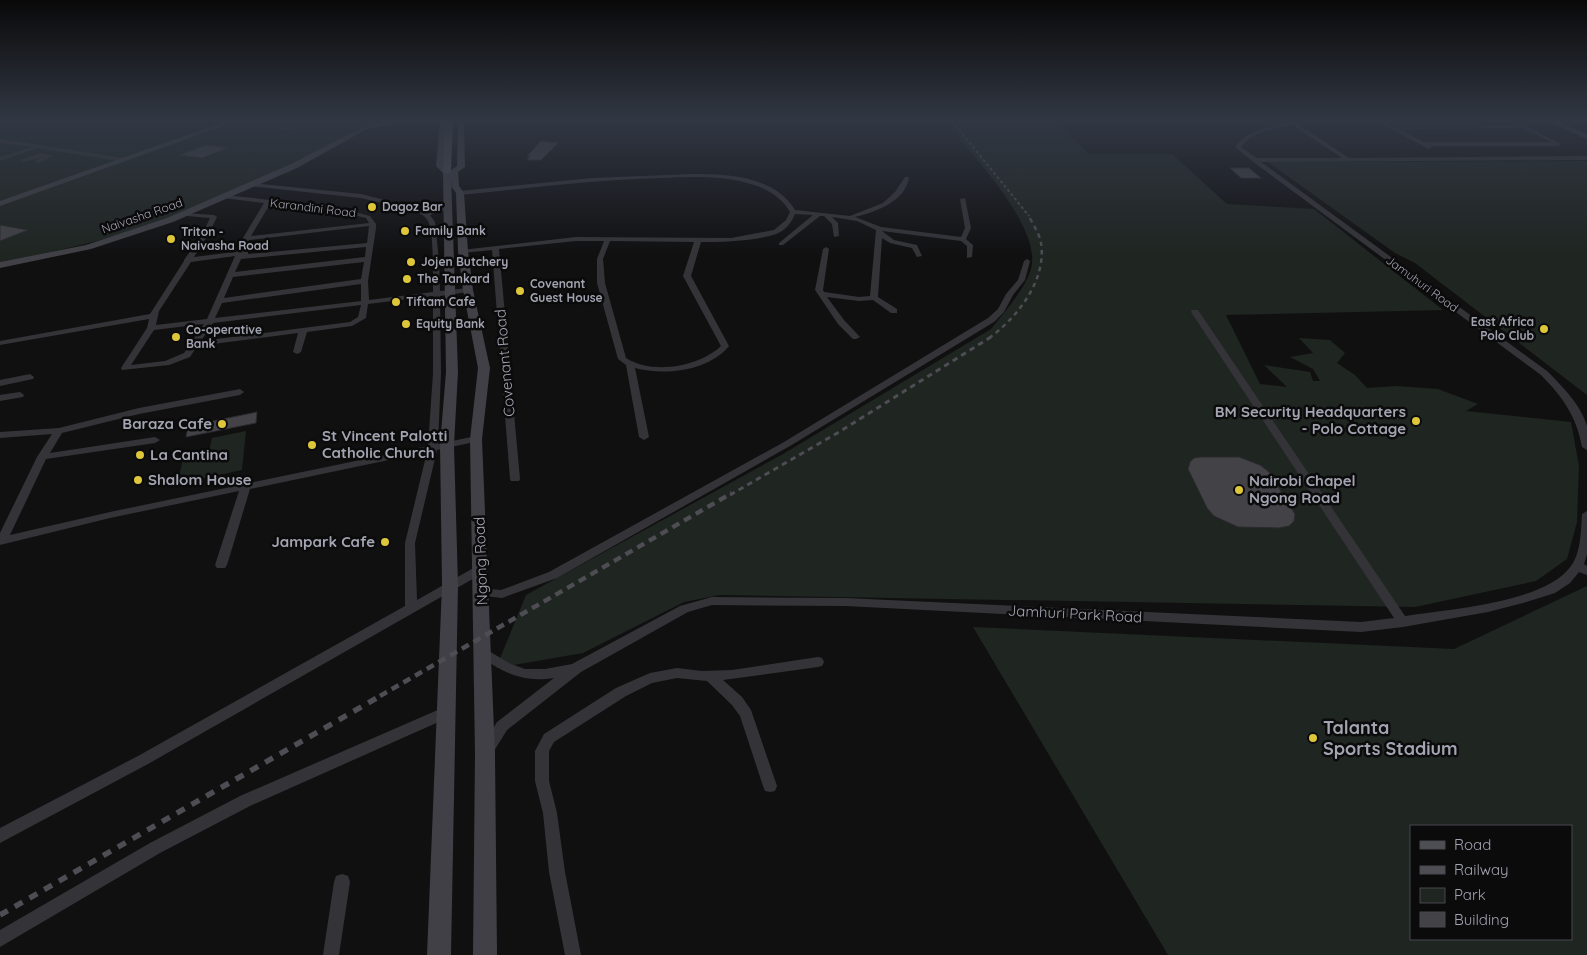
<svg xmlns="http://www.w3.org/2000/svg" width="1587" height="955" viewBox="0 0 1587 955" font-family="Quicksand,sans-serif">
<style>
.green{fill:#1f2521;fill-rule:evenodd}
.building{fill:#424247;stroke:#2b2a2d}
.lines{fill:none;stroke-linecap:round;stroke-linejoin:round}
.street{fill:#343438;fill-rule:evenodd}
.secondary{fill:#404046;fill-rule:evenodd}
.primary{fill:#4e4e55;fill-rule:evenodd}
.rail-far4{stroke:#4d4d53;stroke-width:2;stroke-dasharray:3 2.5;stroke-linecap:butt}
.rail-far3{stroke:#4d4d53;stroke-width:2.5;stroke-dasharray:4.5 4;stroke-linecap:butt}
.rail-far2{stroke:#4d4d53;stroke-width:3;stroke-dasharray:5.5 4.5;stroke-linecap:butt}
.rail-far1{stroke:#4d4d53;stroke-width:4.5;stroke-dasharray:8 5.5;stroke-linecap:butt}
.rail{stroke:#4d4d53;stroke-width:5.5;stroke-dasharray:9 8;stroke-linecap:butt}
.poi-dot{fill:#dec63b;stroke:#0b0b0c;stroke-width:2}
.labels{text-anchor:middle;stroke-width:5;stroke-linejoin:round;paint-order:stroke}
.far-poi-label{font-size:12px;font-weight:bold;fill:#a3a4b1;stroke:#0b0b0c;text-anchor:start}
.far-street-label{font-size:12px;fill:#a3a4b1;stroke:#0b0b0c}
.street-label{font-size:15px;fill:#a3a4b1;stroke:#0b0b0c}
.poi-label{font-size:15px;font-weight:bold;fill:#a3a4b1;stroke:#0b0b0c;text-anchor:start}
.near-poi-label{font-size:18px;font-weight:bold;fill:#a3a4b1;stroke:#0b0b0c;text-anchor:start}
</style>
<rect width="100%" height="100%" fill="#101011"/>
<!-- green -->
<path class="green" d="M0 121H378C359 128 342 138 324 148 281 169 237 189 193 209 132 235 65 250 0 262Z
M945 121H1056L1089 154H1172L1227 204 1314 209 1443 310 1226 315 1260 384 1287 387 1264 365 1310 372 1313 381H1320L1313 369 1290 357 1313 353 1299 338 1330 340 1345 353 1337 363 1355 375 1367 388 1397 386 1438 389 1478 404 1466 411 1571 422 1579 466 1577 522 1567 559 1536 581 1415 607 720 595 684 602 583 653 496 668 526 595 783 454 991 329C1005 311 1022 293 1030 272 1046 230 970 153 945 121Z
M1587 161V395L1415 263 1395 253 1268 162Z
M246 431 242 470 177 484 184 456 209 451 212 438Z
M1587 586V955H1168L973 627 1454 649ZM1411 826H1571V939H1411Z"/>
<!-- building -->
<path class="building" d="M541 141 558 143 541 160H527L530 156H527Z
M206 145 228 148 202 158 179 155Z
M1230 168H1249L1261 178H1241Z
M0 225 28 230 0 241Z
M257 412 256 423 186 437 188 426Z
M1201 457H1239L1260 465 1269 472 1295 514 1294 521 1289 526 1279 528 1238 527 1214 516 1207 508 1188 469 1190 462 1194 458Z"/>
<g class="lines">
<!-- street -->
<path class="street" d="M105 121H113L89 130 85 129Z
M229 121 297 129 299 130 297 131 231 123Z
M1287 121H1293L1349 158 1587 156V160L1261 162 1547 371C1562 386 1581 405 1587 426 1587 433 1587 442 1587 450L1582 447C1577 417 1562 396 1541 375L1252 161 1235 147C1247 130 1269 127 1288 122ZM1291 124 1342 158H1257L1241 147C1251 132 1275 129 1291 124Z
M1376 121H1382L1393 127 1518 126 1511 121H1517L1561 144 1558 146H1430L1432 147 1429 149ZM1523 128 1551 142H1424L1398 129Z
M0 139 124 158 127 160 124 162 37 148 0 161V157L32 147 0 143Z
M41 153 54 156 38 163 36 162V160L44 157 23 162 20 160Z
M693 174C728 174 775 176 795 210L850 216 883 203 895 192 905 177H909C906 201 876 212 855 217L881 227 961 237 965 228 960 199 965 198 971 228 966 239 973 245 972 257 967 258V246L961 241 882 231 894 240 917 245 922 256 917 257 912 248 890 243 882 238 878 297 897 309V313H891L873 300 859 301 827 297 844 320 860 337 856 339H853L838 324 815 290 823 249 826 247 829 249 823 290 824 292 859 297 870 296 876 230 857 221 832 217 838 223 839 236 834 237 832 224 824 216H820L783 245H779V243L813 215 795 214C792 222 785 231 776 234 755 241 723 242 701 242L691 276 729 346C709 371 664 376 635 368L649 437 644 440 639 437 626 365 618 359 597 283V259L604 241H576L499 249 520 479 519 481H511L510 479 492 250 463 253 460 251 461 250 576 237 731 238 774 230 786 220 790 212C781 196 764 187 747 183 720 175 689 177 660 178 593 180 527 188 460 195L457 193 460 191 592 178ZM610 241 694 242 683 276 721 346C699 367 652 375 626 358L605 283 603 259Z
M251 183 361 194 420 209 427 212 447 207 450 209 430 215 435 222 439 261 440 291 468 288 472 290 468 292 440 296 441 373 438 444 476 436 481 439 479 441 437 450 415 543 417 600 477 566H485L487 569 485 572 148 764 0 843V828L138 756 405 606V543L427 452 250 489 227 565 225 568H217L215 565 239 491 110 518 0 545V533L37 457 52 434 0 438V432L59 428 139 408 240 389 244 392 240 395 139 414 62 433 50 453 155 437 160 440 155 443 46 459 10 535 110 512 428 446 433 373V296L368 304 366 318 352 326 307 332 301 352 297 354 293 352 298 333 197 346 190 357 169 365 122 370 121 368 147 328 149 319 0 345V341L150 314 184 261V260L202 235 210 218 187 216 185 215V213L214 215 217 217 208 235 194 257 242 251 243 238 264 203 223 198V196L225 195 336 207 370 216 376 224V228L368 281 369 300 433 292C433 278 434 232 428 221 425 216 421 214 416 211L361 198 249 186V184ZM270 204 336 211 366 218 369 223 251 236ZM369 226 367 243 248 254 249 240ZM366 247 365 257 235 272 241 259ZM235 256 207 319 156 325 159 311 191 262ZM364 262 361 279 224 298 233 277ZM361 284V301L215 318 222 303ZM361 305 358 317 350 322 201 341 213 323ZM204 324 184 353 165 361 131 365 154 330Z
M1027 259 1030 261 1025 280 1013 295 1004 312 994 322 790 446 557 578 502 598 477 595 475 592 477 589 481 588 501 590 549 572 784 442 988 318 998 309 1006 294 1018 280 1024 261Z
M1192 310H1198L1405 616C1449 609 1545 603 1571 566 1581 553 1581 530 1582 514L1587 511V554L1584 564 1587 566V575L1579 572 1570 583 1555 593 1523 603 1488 612 1403 627 1361 632 845 606 712 605 688 612 581 672 507 730 494 751 489 753 484 751 482 747 497 722 554 678C523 683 504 673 479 656L477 653 479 650 483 648 487 650 511 664 525 669H545L572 664 680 606 712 597 845 598 1361 622 1394 618 1191 312Z
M30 374 34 377 33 379 0 386V380Z
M20 392 24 395 23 397 0 401V395Z
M818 657 822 658 824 662 822 666 818 667 723 680 742 697 751 710 777 786 775 791 770 792 765 791 763 786 740 716 732 705 707 681 677 678 652 683 626 696 554 742 549 751V781L557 813 565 872 581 955H565L549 872 543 813 535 781V751L544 734 616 688 650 673 677 668 702 671 732 670Z
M447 706 452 708 454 712 452 716 250 806 160 853 0 947V930L150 843 240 796Z
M342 874 348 876 350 882 339 955H323L334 882 336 876Z"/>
<!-- secondary -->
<path class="secondary" d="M227 121H237L0 206V201Z
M384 121H411L367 129 297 168 173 222 91 249 0 268V262L86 245 167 218 291 164 363 127Z
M440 121H446L444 165 450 171 457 166 458 121H464L465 167 458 172 459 186 464 193 468 251 473 290 490 368 482 439 495 754 497 955H473L475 754 470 439 478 368 463 290 458 251 456 193 451 186V177L458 372 454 445 458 585 451 955H427L442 585 440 445 446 372 443 173 436 166Z
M1548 121H1557L1587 134V139Z"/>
<!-- primary -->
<path class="primary" d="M445 121H453L451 172 447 174 443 172Z"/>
<!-- rail-far4 -->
<path class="rail-far4" d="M952 121 1029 216"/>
<!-- rail-far3 -->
<path class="rail-far3" d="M989 338C1017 318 1047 280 1041 243 1040 235 1032 222 1028 215"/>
<!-- rail-far2 -->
<path class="rail-far2" d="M730 495 839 432 991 337"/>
<!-- rail-far1 -->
<path class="rail-far1" d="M380 696 732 493"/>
<!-- rail -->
<path class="rail" d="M0 915 382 695"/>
</g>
<!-- sky -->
<linearGradient id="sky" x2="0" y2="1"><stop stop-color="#090909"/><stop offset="0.47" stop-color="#313743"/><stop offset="1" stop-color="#313743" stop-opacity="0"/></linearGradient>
<rect width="1587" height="255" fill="url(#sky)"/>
<!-- markers -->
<g class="poi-dot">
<circle cx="372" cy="207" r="5"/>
<circle cx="405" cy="231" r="5"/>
<circle cx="171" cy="239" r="5"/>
<circle cx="411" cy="262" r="5"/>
<circle cx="407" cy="279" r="5"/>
<circle cx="520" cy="291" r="5"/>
<circle cx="396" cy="302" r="5"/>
<circle cx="406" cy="324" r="5"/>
<circle cx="1544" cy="329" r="5"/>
<circle cx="176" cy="337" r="5"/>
<circle cx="1416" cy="421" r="5"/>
<circle cx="222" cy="424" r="5"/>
<circle cx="312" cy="445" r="5"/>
<circle cx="140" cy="455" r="5"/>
<circle cx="138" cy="480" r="5"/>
<circle cx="1239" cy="490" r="5"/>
<circle cx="385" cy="542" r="5"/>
<circle cx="1313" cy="738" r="5"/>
</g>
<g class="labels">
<!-- far-poi labels -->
<g class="far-poi-label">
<text x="382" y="211">Dagoz Bar</text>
<text x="415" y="235">Family Bank</text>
<text x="181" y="236">Triton -<tspan x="181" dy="14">Naivasha Road</tspan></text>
<text x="421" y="266">Jojen Butchery</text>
<text x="417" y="283">The Tankard</text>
<text x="530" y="288">Covenant<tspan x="530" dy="14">Guest House</tspan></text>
<text x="406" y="306">Tiftam Cafe</text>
<text x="1534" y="326" text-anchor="end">East Africa<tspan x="1534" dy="14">Polo Club</tspan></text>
<text x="416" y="328">Equity Bank</text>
<text x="186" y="334">Co-operative<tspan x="186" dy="14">Bank</tspan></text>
</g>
<!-- far-street labels -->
<g class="far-street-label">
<text transform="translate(313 208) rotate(7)" y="4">Karandini Road</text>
<text transform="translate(142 216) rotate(-19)" y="4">Naivasha Road</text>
<text transform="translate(1422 284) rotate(36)" y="4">Jamuhuri Road</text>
</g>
<!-- street labels -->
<g class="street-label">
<text transform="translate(505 363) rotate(-95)" y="5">Covenant Road</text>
<text transform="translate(481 561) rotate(-92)" y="5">Ngong Road</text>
<text transform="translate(1075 614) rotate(3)" y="5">Jamhuri Park Road</text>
</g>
<!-- poi labels -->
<g class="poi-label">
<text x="1406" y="417" text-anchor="end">BM Security Headquarters<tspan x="1406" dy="17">- Polo Cottage</tspan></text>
<text x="212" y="429" text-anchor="end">Baraza Cafe</text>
<text x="322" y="441">St Vincent Palotti<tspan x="322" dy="17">Catholic Church</tspan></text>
<text x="150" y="460">La Cantina</text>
<text x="148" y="485">Shalom House</text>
<text x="1249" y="486">Nairobi Chapel<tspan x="1249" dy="17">Ngong Road</tspan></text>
<text x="375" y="547" text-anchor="end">Jampark Cafe</text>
</g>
<!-- near-poi labels -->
<g class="near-poi-label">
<text x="1323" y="734">Talanta<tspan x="1323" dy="21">Sports Stadium</tspan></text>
</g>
</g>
<!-- legend -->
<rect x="1410" y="825" width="162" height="115" fill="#0b0b0c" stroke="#48484e"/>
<rect x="1420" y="841" width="25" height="8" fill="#4e4e55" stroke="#48484e"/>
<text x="1454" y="850" font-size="15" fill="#a3a4b1">Road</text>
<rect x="1420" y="866" width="25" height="8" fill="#4d4d53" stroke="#48484e"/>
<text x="1454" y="875" font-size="15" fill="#a3a4b1">Railway</text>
<rect x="1420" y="888" width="25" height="15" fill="#1f2521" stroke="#48484e"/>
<text x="1454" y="900" font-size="15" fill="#a3a4b1">Park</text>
<rect x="1420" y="912" width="25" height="15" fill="#424247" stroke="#48484e"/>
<text x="1454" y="925" font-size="15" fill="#a3a4b1">Building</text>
</svg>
